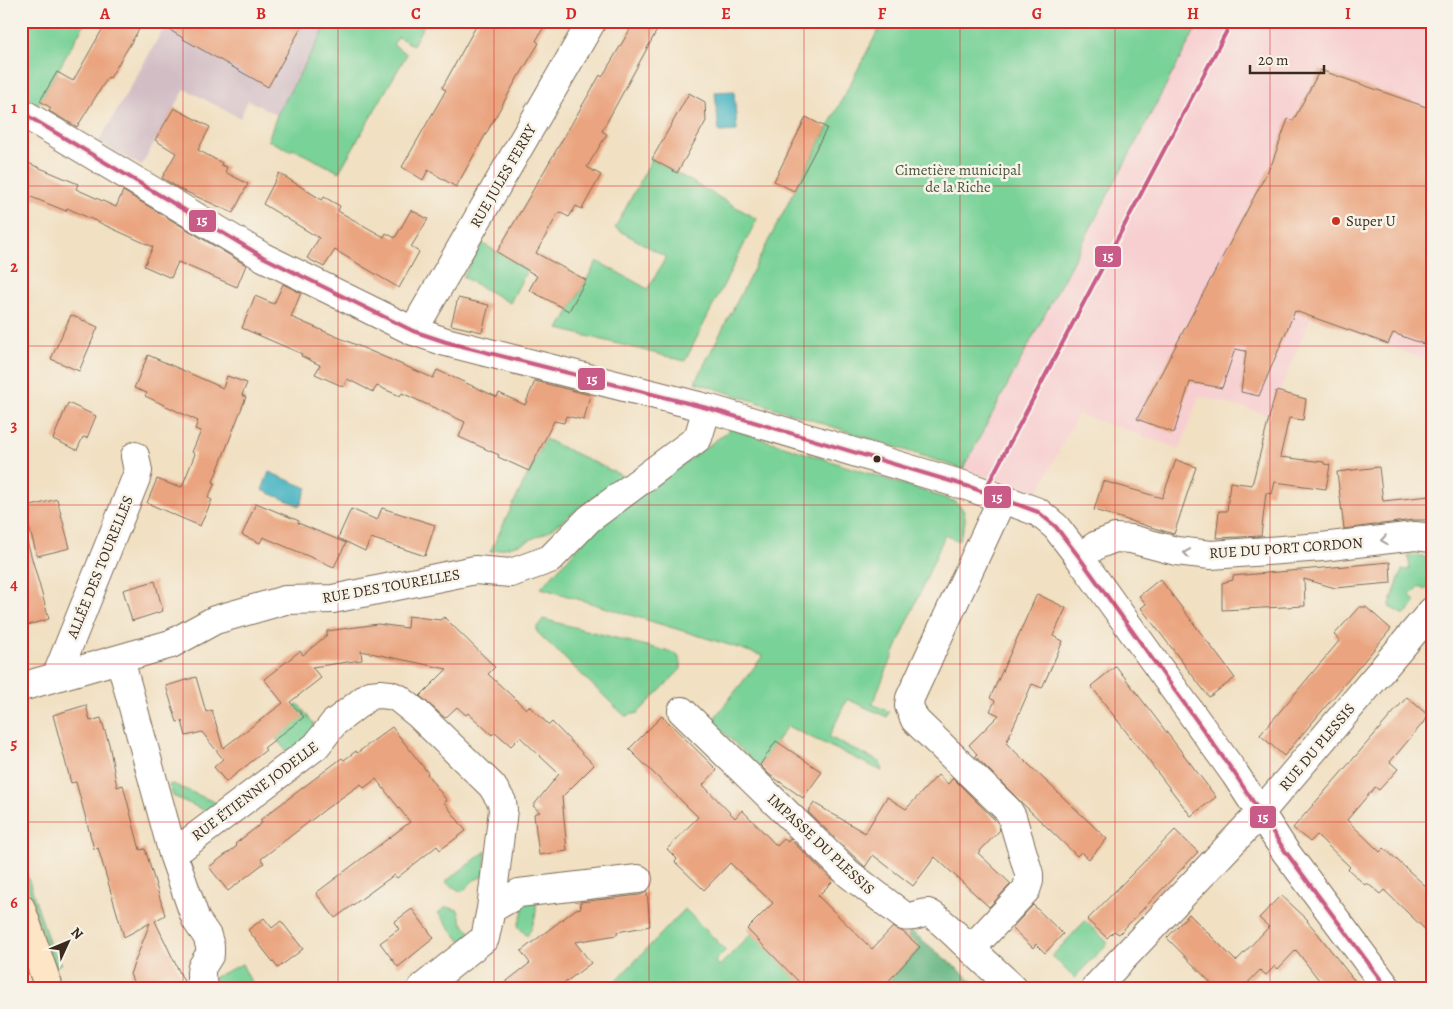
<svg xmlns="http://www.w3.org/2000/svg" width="1453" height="1009" viewBox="0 0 1453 1009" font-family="Alegreya,serif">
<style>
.built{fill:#f7cfd0}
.industrial{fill:#d2bdc5}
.green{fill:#79d298;stroke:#5a7e5b}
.forest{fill:#62b480;stroke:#4e6f4f}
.water{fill:#48b5c3;stroke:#427070}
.building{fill:#eaa47f}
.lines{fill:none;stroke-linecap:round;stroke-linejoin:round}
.street-casing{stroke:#7b6a57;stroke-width:30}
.secondary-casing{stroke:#7b6a57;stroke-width:30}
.street{stroke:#fff;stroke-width:28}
.secondary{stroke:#fde5c5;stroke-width:28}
.bus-1-casing{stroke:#f7f3e8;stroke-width:8}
.bus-1{stroke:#c95b89;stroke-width:4}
.oneway{stroke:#a79f9a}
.grid{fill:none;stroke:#d62828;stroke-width:1;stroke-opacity:0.55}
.poi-dot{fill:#c8321e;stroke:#f7f3e8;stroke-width:2}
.bus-dot{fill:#3b2a1e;stroke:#f7f3e8;stroke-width:2}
.labels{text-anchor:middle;stroke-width:5;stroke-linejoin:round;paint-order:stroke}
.park-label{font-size:15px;fill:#4a543c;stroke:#f7f3e8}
.street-label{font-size:15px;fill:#3b2a1e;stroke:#f7f3e8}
.poi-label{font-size:15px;fill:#3b2a1e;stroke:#f7f3e8;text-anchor:start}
.line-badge{stroke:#f7f3e8;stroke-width:2}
.badge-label{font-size:14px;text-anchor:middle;font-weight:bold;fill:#fff}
.neatline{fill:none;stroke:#d62828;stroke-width:2}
.grid-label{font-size:16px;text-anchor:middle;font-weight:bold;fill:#d62828}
</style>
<rect width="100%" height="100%" fill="#f7f3e8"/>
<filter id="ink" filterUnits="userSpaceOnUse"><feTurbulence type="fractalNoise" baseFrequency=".02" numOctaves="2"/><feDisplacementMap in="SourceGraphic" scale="10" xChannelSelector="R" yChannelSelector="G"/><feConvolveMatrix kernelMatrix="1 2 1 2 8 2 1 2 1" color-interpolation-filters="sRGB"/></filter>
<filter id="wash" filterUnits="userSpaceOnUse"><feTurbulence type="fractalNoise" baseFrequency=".0096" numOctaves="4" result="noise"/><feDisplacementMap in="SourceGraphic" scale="20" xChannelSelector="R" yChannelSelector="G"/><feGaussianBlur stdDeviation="1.12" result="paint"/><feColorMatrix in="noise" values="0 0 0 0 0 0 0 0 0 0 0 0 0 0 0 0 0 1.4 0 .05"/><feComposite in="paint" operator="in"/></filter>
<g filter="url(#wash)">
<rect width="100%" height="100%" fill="#f1e0c2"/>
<!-- built -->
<path class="built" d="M1200 21H1432V362L1311 317 1270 415 1199 396 1180 449 1078 414 1038 492 963 469Z"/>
<!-- industrial -->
<path class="industrial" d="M168 21H329L277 115 248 100 240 118 185 89 141 166 99 142Z"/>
<!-- green -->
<path class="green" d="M21 21H86L38 105 21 95Z
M329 21H426L413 45 398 37 393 45 407 54 339 172 293 149 291 151 268 140 277 115Z
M883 21H1200L963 469 695 382Z
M652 159 757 219 685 361 559 329 597 261 648 289 666 257 615 228Z
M482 243 527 270 510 303 463 277Z
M731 429 954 501C971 512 965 526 958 541L945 535 872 704 889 712 887 717 847 699 829 737 880 762 882 771 787 726 759 767 712 721 763 656 726 644 541 588 594 530Z
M545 439 623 476 547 532 523 543 490 552Z
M1408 555C1433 555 1432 561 1432 583L1425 590 1420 586 1410 596 1416 602 1405 615 1389 607 1402 570 1410 569Z
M543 619 677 654 681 663V669L638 713 625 716 537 632V627Z
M298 704 314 724 310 735 288 753 267 728Z
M173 784 219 804 208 812 173 796 169 785Z
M486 851 484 876 474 880 462 892 445 882Z
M21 856 50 945 61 964 53 967 21 868Z
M536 901C537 914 534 925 527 936L518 926 523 911V902Z
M446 907 458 910 462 923 472 934 461 942 438 913Z
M685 909 726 950 715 961 719 966 752 933 805 988H609Z
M1085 921 1108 943 1074 978 1052 956Z
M242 964 254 988H215V977Z"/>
<!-- forest -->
<path class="forest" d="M910 930 981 988H882L920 948 908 936Z"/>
<!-- water -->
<path class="water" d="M734 91 737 131 719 132 715 92Z
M269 472 307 488 300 506 262 490Z"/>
<g id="blocks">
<!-- building -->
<path class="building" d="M107 21H144L110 78 108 77 77 127 49 111 51 108 40 101 57 72 73 81Z
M155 21H305L268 87 183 39V38Z
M479 21H547L536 41 539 43 520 75H519L456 187 428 170 423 180 402 167 446 90 442 88Z
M635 21H662L602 131 607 134 587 167 601 175 582 209 576 206 569 217 559 212 536 253 586 280 569 311 529 290 537 276 497 252 600 75 602 77Z
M1320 70 1432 109V347L1393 333 1388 344 1295 311 1259 396 1241 392 1246 351 1235 349 1222 388 1190 382 1174 433 1137 419 1272 163 1288 119 1293 121Z
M689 93 705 102 706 121 677 173 652 159Z
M174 108 210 127 198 150 222 163 221 165 227 167 225 172 248 184 233 213 182 190 162 178 176 153 155 140Z
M806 117 827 128 794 191 774 181Z
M21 160 78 184 76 189 116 207 123 191 246 265 237 287 178 262 171 278 144 266 153 247 67 208 66 211 21 193Z
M279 173 322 200 324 197 340 206 338 211 384 237 386 233 395 238 411 210 428 219 411 247 419 252 399 288 335 250 324 267 307 258 319 238 263 204Z
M283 284 301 293 291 317 433 378 437 370 497 397 499 393 525 405 535 381 590 395 584 420 566 416 564 423 554 421 529 471 498 457 499 455 459 437 465 422 402 393 400 396 377 386 373 392 347 379 344 387 315 374 320 365 301 356 302 354 242 328 255 296 274 304Z
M458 298 489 305 482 332 451 325Z
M71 315 98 327 79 371 51 359Z
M148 355 223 388 227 376 247 383 242 395 246 397 213 482 215 483 208 498 212 500 200 526 147 503 157 479 175 486V485L182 487 195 454 192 452 201 431 195 429 198 421 145 396 147 393 134 388Z
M1276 391 1306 399 1303 420 1289 418 1280 457 1324 462V464L1330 465 1326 489 1275 482 1272 494 1266 493 1261 536 1216 538 1219 511H1227L1230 482 1252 485Z
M68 403 96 416 87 438 83 437 77 450 53 439Z
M1176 460 1196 467 1174 534 1094 510 1103 481 1162 498Z
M1379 467 1383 501 1430 496 1432 520H1413L1344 529 1337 472Z
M57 499 70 548 37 556 24 508Z
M256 503 299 521 298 523 346 543 334 567 263 537 260 543 242 535Z
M382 508 435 525 425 556 371 538 365 551 338 538 351 509 377 520Z
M27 541 49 619 21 627V542Z
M1390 562 1391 583 1335 588 1304 579 1305 606 1222 610V583L1233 580V576Z
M1160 579 1235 678 1209 697 1141 608 1146 604 1139 596Z
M155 581 163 611 132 621 123 590Z
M1037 594 1066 608 1053 636 1063 641 1042 688 1032 684 1006 743 1107 839 1089 859 1081 852 1077 856 1023 804 975 756 977 754 969 745 999 715 990 711 995 701 990 698Z
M1359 607H1366L1391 629 1284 756 1260 735 1340 640 1334 635Z
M408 616 440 620 444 617 495 667 488 674 526 709 529 706 549 725 552 722 594 765 562 797 567 851 539 855 534 814 540 812 533 806 559 774 520 737 511 746 495 732 492 735 468 713 466 715 457 707 445 718 420 696 447 669 361 651 362 660 312 667 321 678 290 702 304 717 264 748 266 750 226 782 214 767 223 759 202 732 186 736 182 721 177 722 166 686 196 677 206 712 212 710 223 748 283 703 264 679 300 651 303 655 327 635V631L378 624 407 628Z
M1116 666 1216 797 1191 816 1091 686Z
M1407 697 1429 716 1390 762 1398 769 1379 790 1375 787 1347 820 1380 852 1384 848 1432 892V936L1384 890 1380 894 1367 883 1365 885 1348 869 1350 867 1317 835 1310 842 1293 828Z
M86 705 90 721 101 718 109 744 117 787 123 785 140 850 145 849 165 915 155 921 187 988H136L130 974 150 923 124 937 98 848 94 849 76 782 71 783 53 715Z
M662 716 717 770 703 785 735 818 742 810 777 846 784 839 788 842 790 839 833 881 818 896 872 949 893 927 903 932 920 947 882 988H805L747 929 773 903 730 863 704 890 675 862 677 859 667 849 698 817 629 749Z
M392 727 428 773 427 774 447 801 444 802 466 831 440 850 437 846 397 878 394 875 335 918 316 893 410 822 376 779 364 788 361 784 327 808 261 859 264 863 228 891 209 867 237 846 235 844 262 823 260 820 342 758 344 760 356 751 357 753Z
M776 741 822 772 803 798 770 775 760 765Z
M938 775 948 784 953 778 998 823 1000 830 978 853 1011 884 989 907 935 857 913 886 873 855 865 867 808 812 814 803 865 833 887 797 906 809Z
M1175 830 1198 852 1119 934 1114 931 1107 938 1087 920Z
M647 892 650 926 617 932V935L575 942 591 963 558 988H498L530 963 521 951 576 909 581 908 580 902 640 895Z
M1281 895 1308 920 1307 921 1315 930 1360 988H1325L1296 950 1278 969 1275 966 1266 975 1260 970 1243 988H1216L1167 938 1189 914 1236 961 1269 927 1259 918Z
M1033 905 1063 934 1045 953 1036 944 1033 948 1012 928Z
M412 909 434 938 398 967 380 943 399 929 394 922Z
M264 918 272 928 281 921 303 949 278 968 248 930Z"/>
</g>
</g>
<g filter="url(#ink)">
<use href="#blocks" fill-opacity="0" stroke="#7b6a57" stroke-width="1"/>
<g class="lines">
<defs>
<path id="street" d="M21 112 263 257 413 331 446 342 707 408 970 487 1038 512 1056 527 1079 557 1235 774 1285 851 1387 988
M413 331 592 21
M1002 499 910 698 909 706 915 720 1008 810 1012 817 1029 874V881L1026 890 971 949 1013 988
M1079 557 1097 545 1115 538 1131 539 1176 551 1211 555 1322 547 1415 536 1432 538
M120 659 173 854 196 920 207 936 210 946V954L202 967 201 972V980L205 988
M56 677 136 478 138 471 135 456
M21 687 171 644 215 620 285 600 333 599 475 570 511 573 550 559 589 519 698 438 707 408
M682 711 849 874 904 916C914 919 920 912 928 913 936 915 963 942 971 949
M173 854 316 746 334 723 370 695 380 694 390 695 398 698 418 714 492 786 502 802 503 810 491 909 485 938 422 988
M491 909 519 893 638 879
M1095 988 1260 813 1432 611"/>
<path id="secondary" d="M21 908 49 988"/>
</defs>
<!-- street casing -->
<use href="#street" class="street-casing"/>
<!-- secondary casing -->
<use href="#secondary" class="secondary-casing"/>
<!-- street -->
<use href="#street" class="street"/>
<!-- secondary -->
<use href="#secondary" class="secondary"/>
<defs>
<path id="bus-1" d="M21 112 263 257 413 331 446 342 707 408 970 487 1038 512 1056 527 1079 557 1235 774 1285 851 1387 988
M984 492 1232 21"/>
</defs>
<!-- bus-1 casing -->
<use href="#bus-1" class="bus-1-casing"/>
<!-- bus-1 -->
<use href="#bus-1" class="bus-1"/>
</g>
<!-- one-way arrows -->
<defs><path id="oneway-chevron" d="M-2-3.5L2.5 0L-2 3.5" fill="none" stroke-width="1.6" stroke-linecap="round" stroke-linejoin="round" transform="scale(1.25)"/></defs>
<g class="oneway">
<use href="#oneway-chevron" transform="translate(1384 540) rotate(172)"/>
<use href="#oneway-chevron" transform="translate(1187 553) rotate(-171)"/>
</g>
</g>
<!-- grid -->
<path class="grid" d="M183 21V988M338 21V988M494 21V988M649 21V988M804 21V988M960 21V988M1115 21V988M1270 21V988M21 186H1432M21 346H1432M21 505H1432M21 664H1432M21 822H1432"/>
<!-- markers -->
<circle class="poi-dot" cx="1336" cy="221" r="5"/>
<circle class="bus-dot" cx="877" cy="459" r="4.5"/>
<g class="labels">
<!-- park labels -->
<g class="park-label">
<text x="958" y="175">Cimetière municipal<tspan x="958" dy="17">de la Riche</tspan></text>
</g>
<!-- street labels -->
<g class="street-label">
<text transform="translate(503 176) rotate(-60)" y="5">RUE JULES FERRY</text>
<text transform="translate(1286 548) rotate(-4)" y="5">RUE DU PORT CORDON</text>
<text transform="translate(100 567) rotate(-68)" y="5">ALLÉE DES TOURELLES</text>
<text transform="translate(391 586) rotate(-10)" y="5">RUE DES TOURELLES</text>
<text transform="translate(1317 747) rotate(-50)" y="5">RUE DU PLESSIS</text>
<text transform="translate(255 791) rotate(-37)" y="5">RUE ÉTIENNE JODELLE</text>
<text transform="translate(821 844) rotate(43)" y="5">IMPASSE DU PLESSIS</text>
</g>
<!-- poi labels -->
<g class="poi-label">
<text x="1346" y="226">Super U</text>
</g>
</g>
<g class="line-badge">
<rect x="188" y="209" width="29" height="24" rx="5" fill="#c95b89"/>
<rect x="1094" y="245" width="28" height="23" rx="5" fill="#c95b89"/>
<rect x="577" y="367" width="29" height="24" rx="5" fill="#c95b89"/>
<rect x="983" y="485" width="29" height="24" rx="5" fill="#c95b89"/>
<rect x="1249" y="805" width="28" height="24" rx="5" fill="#c95b89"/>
</g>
<g class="badge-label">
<text x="202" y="225">15</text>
<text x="1108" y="261">15</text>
<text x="592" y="384">15</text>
<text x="997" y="502">15</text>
<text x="1263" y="822">15</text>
</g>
<!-- margin -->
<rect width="1453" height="1009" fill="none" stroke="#f7f3e8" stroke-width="55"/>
<!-- north arrow -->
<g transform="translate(68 942) rotate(46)" stroke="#f7f3e8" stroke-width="4" paint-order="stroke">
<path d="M0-4L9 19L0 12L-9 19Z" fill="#3b2a1e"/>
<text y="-8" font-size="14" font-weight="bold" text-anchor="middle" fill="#3b2a1e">N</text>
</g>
<!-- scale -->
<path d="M1250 65v8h74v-8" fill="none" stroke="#3b2a1e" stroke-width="2.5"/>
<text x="1258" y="65" font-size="15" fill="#3b2a1e" stroke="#f7f3e8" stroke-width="4" paint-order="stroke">20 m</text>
<rect x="28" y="28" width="1398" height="954" class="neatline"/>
<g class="grid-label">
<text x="105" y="19">A</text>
<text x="261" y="19">B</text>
<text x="416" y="19">C</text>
<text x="571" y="19">D</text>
<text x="726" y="19">E</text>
<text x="882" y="19">F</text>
<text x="1037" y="19">G</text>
<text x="1193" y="19">H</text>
<text x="1348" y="19">I</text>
<text x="14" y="113">1</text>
<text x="14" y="272">2</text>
<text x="14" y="431">3</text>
<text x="14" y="590">4</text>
<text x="14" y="749">5</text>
<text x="14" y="908">6</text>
</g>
</svg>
